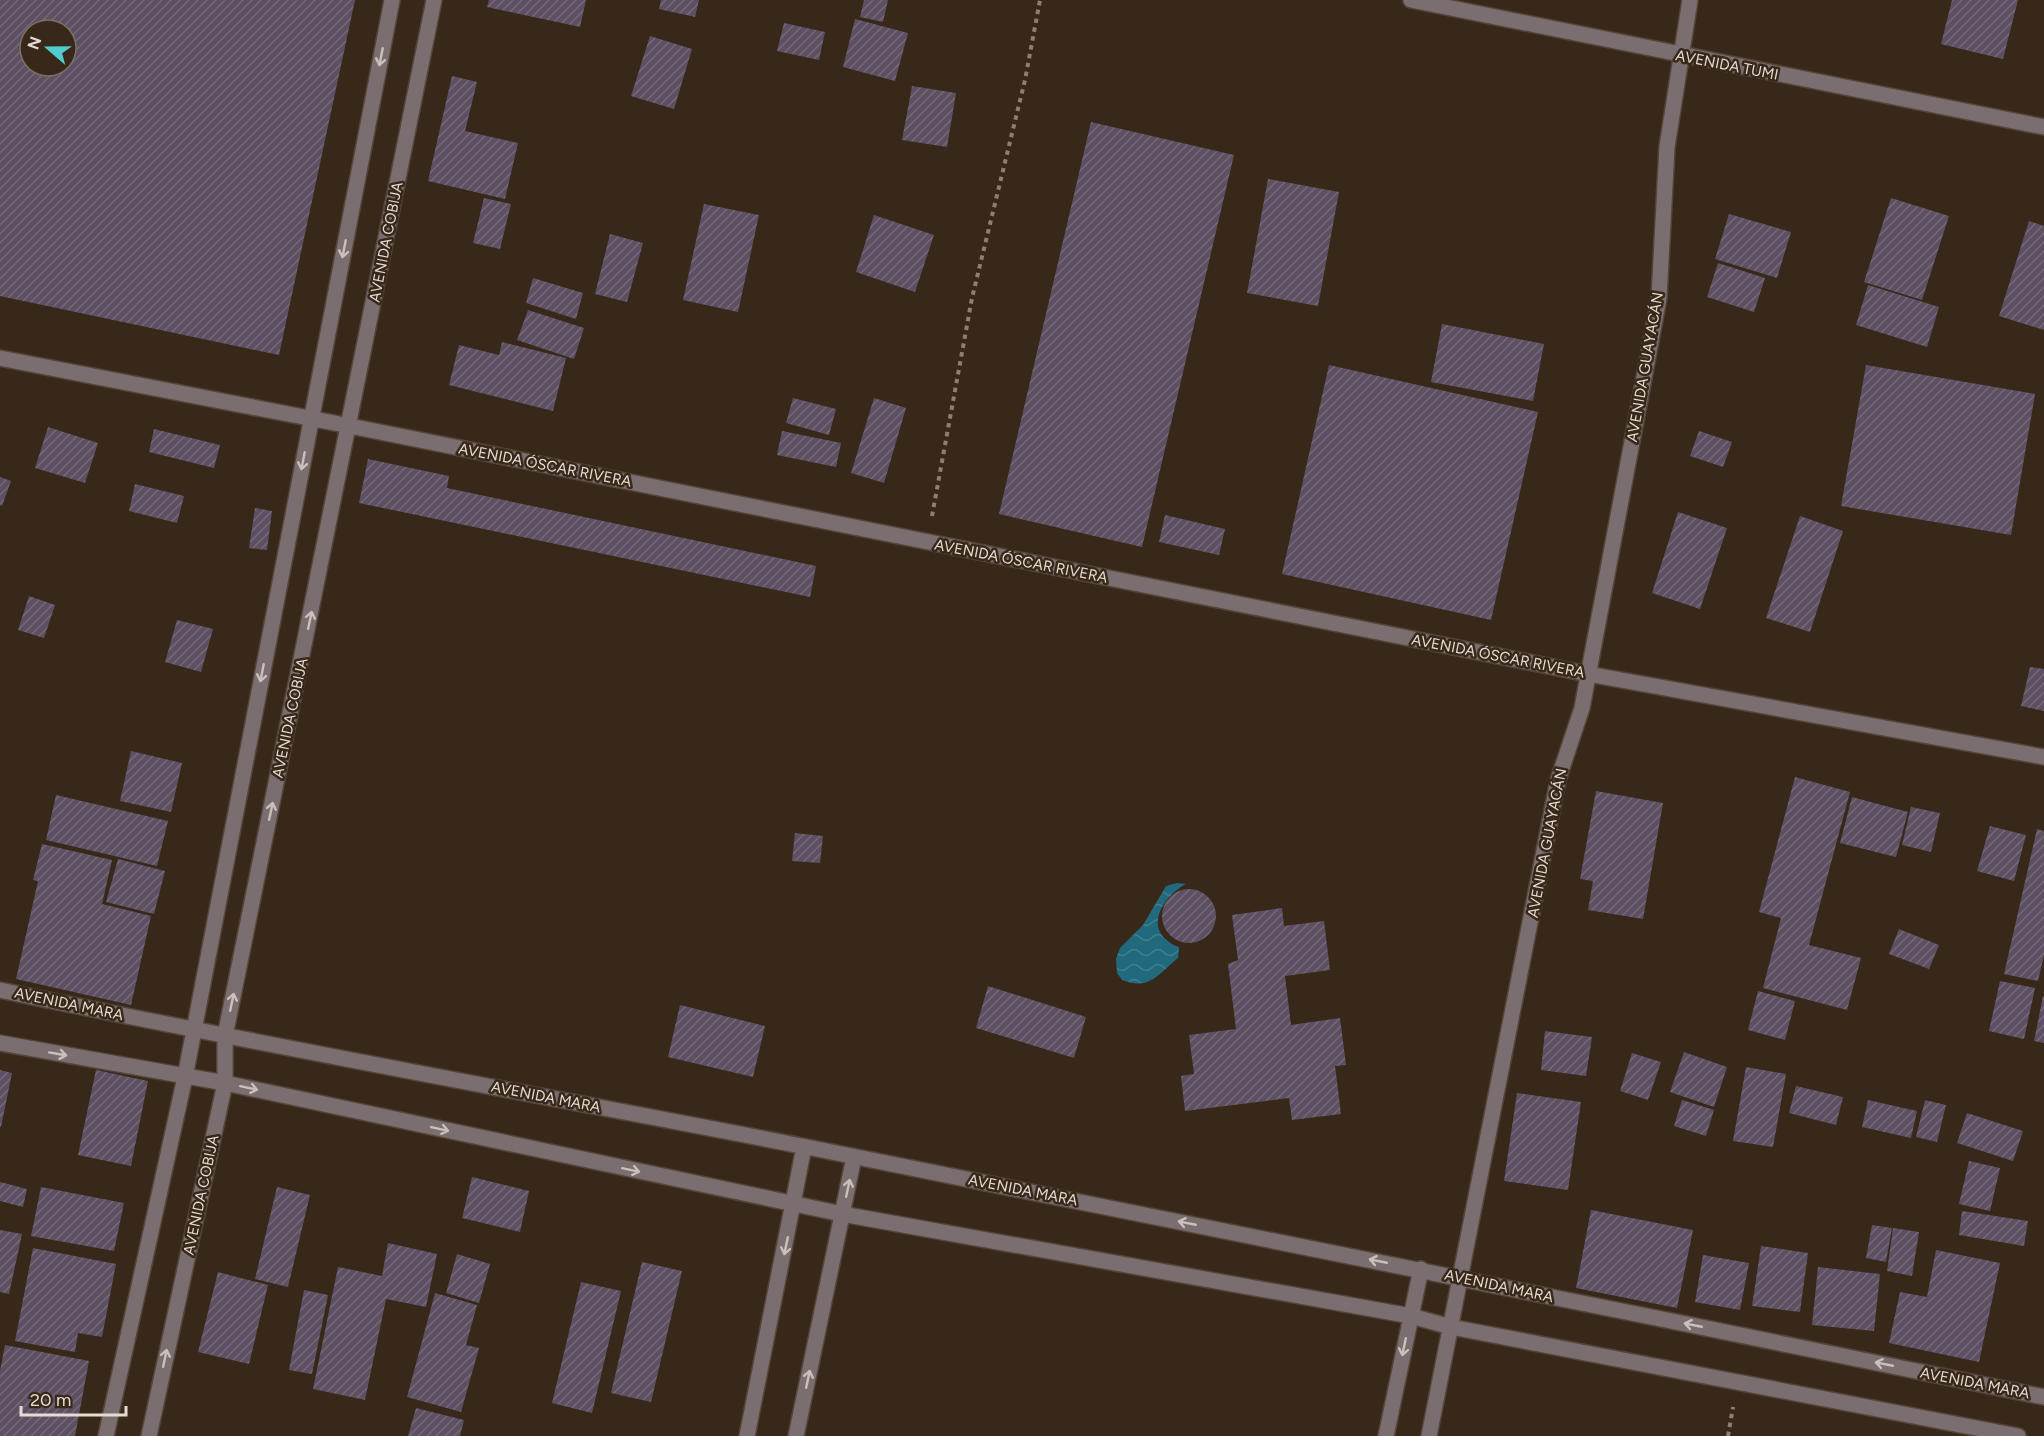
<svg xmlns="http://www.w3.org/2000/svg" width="2044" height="1436" viewBox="0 0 2044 1436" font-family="Figtree,sans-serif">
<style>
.water{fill:url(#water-waves)}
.building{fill:url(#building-hatch);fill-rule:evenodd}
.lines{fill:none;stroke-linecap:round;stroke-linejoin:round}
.minor-casing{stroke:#544538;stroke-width:18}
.path{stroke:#8d7f74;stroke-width:4;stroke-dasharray:4.5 4.5;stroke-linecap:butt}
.minor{stroke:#7a6e71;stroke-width:15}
.oneway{stroke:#cbc0ba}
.labels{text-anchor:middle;stroke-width:5;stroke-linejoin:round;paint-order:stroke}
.street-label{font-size:15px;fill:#e6dbd3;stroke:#38281a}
</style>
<defs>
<pattern id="water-waves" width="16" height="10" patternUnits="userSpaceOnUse" patternTransform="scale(1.5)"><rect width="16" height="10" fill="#21697c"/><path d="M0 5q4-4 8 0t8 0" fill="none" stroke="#417e8e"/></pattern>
<pattern id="building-hatch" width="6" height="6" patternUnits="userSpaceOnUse" patternTransform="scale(1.5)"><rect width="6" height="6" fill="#5d5062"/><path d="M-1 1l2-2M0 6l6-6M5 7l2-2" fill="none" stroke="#746978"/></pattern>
</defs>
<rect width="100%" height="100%" fill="#38281a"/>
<!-- water -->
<path class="water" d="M1177 883 1186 884C1160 898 1142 933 1179 947L1178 958C1158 974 1150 991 1122 980L1117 973 1116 959 1120 948 1143 925 1166 886Z"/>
<!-- building -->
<path class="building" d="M0 0H355L279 355 0 296ZM30 30H66V66H30Z
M489 0H586L580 27 487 7Z
M661 0H699L695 17 659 9Z
M864 0H888L883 22 860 17Z
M1952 0H2018L2003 59 1941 44Z
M855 19 908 33 895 81 843 67Z
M784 23 825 32 819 60 777 51Z
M650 36 692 49 674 109 631 96Z
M452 76 477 82 465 131 518 143 505 199 428 181Z
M912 86 956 93 947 147 902 140Z
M1091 122 1234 155 1142 547 999 514Z
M1268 179 1339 192 1318 306 1247 293Z
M484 198 511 204 500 249 473 243Z
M1891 198 1949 216 1922 300 1864 282Z
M704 204 759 215 738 312 683 300Z
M1729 214 1791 232 1777 278 1715 259Z
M874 215 934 235 915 292 856 272Z
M2029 221 2044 226V330L1999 316Z
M610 234 643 243 627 302 595 294Z
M1718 263 1765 278 1754 312 1707 297Z
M533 278 583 293 576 319 526 303Z
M1868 285 1939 307 1927 347 1856 325Z
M528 310 584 328 574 359 517 340Z
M1442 324 1544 344 1533 401 1431 382Z
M502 342 566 358 553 411 449 385 459 345 499 355Z
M1329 365 1538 412 1491 620 1282 574Z
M1866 365 2035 394 2011 535 1841 506Z
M793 398 836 409 829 435 786 423Z
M874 398 906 408 884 483 851 473Z
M48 427 98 443 85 483 35 468Z
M154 429 220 445 214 468 149 452Z
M782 431 841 443 836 467 777 455Z
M1699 431 1732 442 1723 467 1690 456Z
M368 459 449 476 447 488 816 566 810 597 359 503Z
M0 477 11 481 2 506 0 505Z
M135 484 184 496 177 523 129 511Z
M255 508 272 511 267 550 249 548Z
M1678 512 1727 528 1700 609 1652 593Z
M1165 515 1225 529 1219 555 1159 542Z
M1800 516 1843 531 1810 632 1766 618Z
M29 596 55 605 44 638 18 630Z
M177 620 213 629 201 672 165 662Z
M2030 667 2044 669V711L2021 706Z
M131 751 182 763 171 812 120 801Z
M1795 777 1850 792 1809 945 1861 958 1847 1010 1763 988 1781 918 1759 912Z
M1596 791 1663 803 1643 919 1588 910 1593 881 1580 879Z
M56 795 168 821 157 866 46 840Z
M1852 797 1908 812 1896 857 1840 843Z
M1911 807 1940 813 1931 852 1902 845Z
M1990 826 2026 835 2014 881 1977 871Z
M2037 829 2044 831V955L2038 981 2004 974Z
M795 833 823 836 820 863 792 861Z
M42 844 112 860 102 904 151 916 131 1005 16 979 38 881 33 880Z
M118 859 165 871 154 914 106 902Z
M1162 916a27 27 0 1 1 54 0a27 27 0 1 1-54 0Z
M1282 908 1284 926 1324 921 1330 970 1285 976 1291 1025 1340 1018 1346 1065 1335 1066 1341 1114 1292 1120 1289 1098 1185 1111 1181 1076 1194 1074 1189 1035 1236 1029 1228 964 1238 960 1232 915Z
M1899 929 1939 945 1929 969 1889 954Z
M2000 981 2035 988 2024 1039 1989 1031Z
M988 986 1086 1017 1074 1058 976 1028Z
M1758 991 1795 1001 1785 1040 1748 1030Z
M2043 996 2044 997V1043L2034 1041Z
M680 1005 765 1026 753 1077 668 1057Z
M1545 1031 1592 1037 1586 1076 1541 1070Z
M1684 1052 1727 1067 1714 1107 1670 1092Z
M1632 1053 1661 1062 1648 1100 1620 1091Z
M1746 1067 1786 1074 1773 1147 1733 1141Z
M0 1070 12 1073 1 1127H0Z
M96 1070 148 1081 131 1166 78 1155Z
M1796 1086 1843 1097 1836 1125 1789 1113Z
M1517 1093 1581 1102 1568 1190 1504 1181Z
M1682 1100 1714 1110 1706 1136 1674 1126Z
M1868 1100 1917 1111 1911 1138 1862 1127Z
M1925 1100 1946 1105 1937 1142 1916 1137Z
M1967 1113 2023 1131 2013 1161 1957 1143Z
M1969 1161 2000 1168 1990 1211 1959 1204Z
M472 1177 529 1191 520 1232 462 1218Z
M0 1182 27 1189 23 1207 0 1201Z
M41 1187 124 1203 114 1251 31 1236Z
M277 1187 310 1195 288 1287 255 1279Z
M1591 1210 1693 1230 1677 1308 1576 1288Z
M1962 1211 2028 1221 2024 1246 1959 1235Z
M1872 1225 1892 1228 1886 1262 1866 1258Z
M1893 1228 1919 1232 1912 1276 1887 1271Z
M0 1230 22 1234 9 1294 0 1292Z
M388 1243 437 1254 426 1307 386 1299 365 1400 313 1389 338 1267 382 1276Z
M1761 1246 1808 1253 1800 1312 1752 1306Z
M33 1248 116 1264 102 1337 78 1333 75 1352 15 1341Z
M1936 1250 2000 1263 1979 1362 1889 1343 1900 1292 1927 1297Z
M457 1254 490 1264 479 1303 446 1293Z
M1703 1255 1749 1263 1740 1310 1695 1302Z
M642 1262 682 1271 651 1402 611 1393Z
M1818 1267 1880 1274 1874 1331 1812 1325Z
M218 1272 268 1285 249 1364 198 1352Z
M581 1282 621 1291 592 1413 552 1403Z
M304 1290 328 1295 312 1374 289 1370Z
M435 1293 477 1305 466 1345 479 1348 461 1412 407 1397Z
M5 1345 89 1361 75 1436H0V1371Z
M416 1408 464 1420 460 1436H408Z"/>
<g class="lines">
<defs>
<path id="minor" d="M1411 0 2044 127
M0 358 350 426 1588 674 2044 757
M0 990C266 1046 534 1094 802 1146 1216 1227 1630 1313 2044 1397
M0 1043 225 1083 842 1214 1411 1316 1451 1327 2018 1436
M106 1436 185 1077 392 0
M149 1436 225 1083V1036L434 0
M747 1436 804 1147
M796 1436 854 1157
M1386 1436 1421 1269
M1429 1436 1558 780 1582 708 1659 298 1667 147 1690 0"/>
</defs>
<!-- minor casing -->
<use href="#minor" class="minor-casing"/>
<!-- path -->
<path class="path" d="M932 516 972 298 1025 80 1040 0
M1728 1436 1733 1407"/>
<!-- minor -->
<use href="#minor" class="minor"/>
</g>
<!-- one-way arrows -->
<defs><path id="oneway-shaft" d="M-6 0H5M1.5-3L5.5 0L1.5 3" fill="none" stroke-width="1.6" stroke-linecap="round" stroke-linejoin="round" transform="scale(1.5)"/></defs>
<g class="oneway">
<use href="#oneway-shaft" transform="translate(381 57) rotate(101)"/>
<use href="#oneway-shaft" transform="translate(344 249) rotate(101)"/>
<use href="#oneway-shaft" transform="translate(303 461) rotate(101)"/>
<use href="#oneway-shaft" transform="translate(310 620) rotate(-78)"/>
<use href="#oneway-shaft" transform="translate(262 673) rotate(101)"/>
<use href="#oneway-shaft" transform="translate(271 811) rotate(-78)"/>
<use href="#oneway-shaft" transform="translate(232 1002) rotate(-78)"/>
<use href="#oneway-shaft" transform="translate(58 1054) rotate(10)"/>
<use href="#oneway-shaft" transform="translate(249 1088) rotate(12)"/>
<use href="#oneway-shaft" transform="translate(440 1129) rotate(12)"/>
<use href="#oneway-shaft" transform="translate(631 1170) rotate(12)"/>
<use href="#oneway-shaft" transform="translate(848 1188) rotate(-78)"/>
<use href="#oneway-shaft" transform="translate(1187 1223) rotate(-169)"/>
<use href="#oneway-shaft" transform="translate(786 1246) rotate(102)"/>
<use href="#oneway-shaft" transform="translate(1378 1261) rotate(-169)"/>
<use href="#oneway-shaft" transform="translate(1693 1325) rotate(-169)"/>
<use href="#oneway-shaft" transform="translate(1404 1347) rotate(102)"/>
<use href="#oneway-shaft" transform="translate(165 1358) rotate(-78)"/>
<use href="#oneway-shaft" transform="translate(1884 1364) rotate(-169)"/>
<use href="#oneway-shaft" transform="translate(808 1379) rotate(-78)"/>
</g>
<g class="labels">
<!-- street labels -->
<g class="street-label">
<text transform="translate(1727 65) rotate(11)" y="5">AVENIDA TUMI</text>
<text transform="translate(386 242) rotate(-79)" y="5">AVENIDA COBIJA</text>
<text transform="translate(1645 367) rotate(-80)" y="5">AVENIDA GUAYACÁN</text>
<text transform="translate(545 465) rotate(11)" y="5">AVENIDA ÓSCAR RIVERA</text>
<text transform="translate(1021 561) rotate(11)" y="5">AVENIDA ÓSCAR RIVERA</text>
<text transform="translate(1498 656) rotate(11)" y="5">AVENIDA ÓSCAR RIVERA</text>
<text transform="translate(290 718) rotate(-78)" y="5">AVENIDA COBIJA</text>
<text transform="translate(1547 843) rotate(-79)" y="5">AVENIDA GUAYACÁN</text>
<text transform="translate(69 1004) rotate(12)" y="5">AVENIDA MARA</text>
<text transform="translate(546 1097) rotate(11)" y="5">AVENIDA MARA</text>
<text transform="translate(1023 1190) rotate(11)" y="5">AVENIDA MARA</text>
<text transform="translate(201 1195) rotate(-78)" y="5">AVENIDA COBIJA</text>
<text transform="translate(1499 1286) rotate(12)" y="5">AVENIDA MARA</text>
<text transform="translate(1975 1383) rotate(11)" y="5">AVENIDA MARA</text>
</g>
</g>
<!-- north arrow -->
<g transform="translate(48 48) rotate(290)"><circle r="28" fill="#38281a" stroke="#7e7064" stroke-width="1.5"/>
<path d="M0-4.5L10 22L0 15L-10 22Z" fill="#52cdcd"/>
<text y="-9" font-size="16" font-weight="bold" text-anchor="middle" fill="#e6dbd3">N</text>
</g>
<!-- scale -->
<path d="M21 1406v9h105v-9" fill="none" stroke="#e6dbd3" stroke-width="3"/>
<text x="30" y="1406" font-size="18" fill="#e6dbd3" stroke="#38281a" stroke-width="4.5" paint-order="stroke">20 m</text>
</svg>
